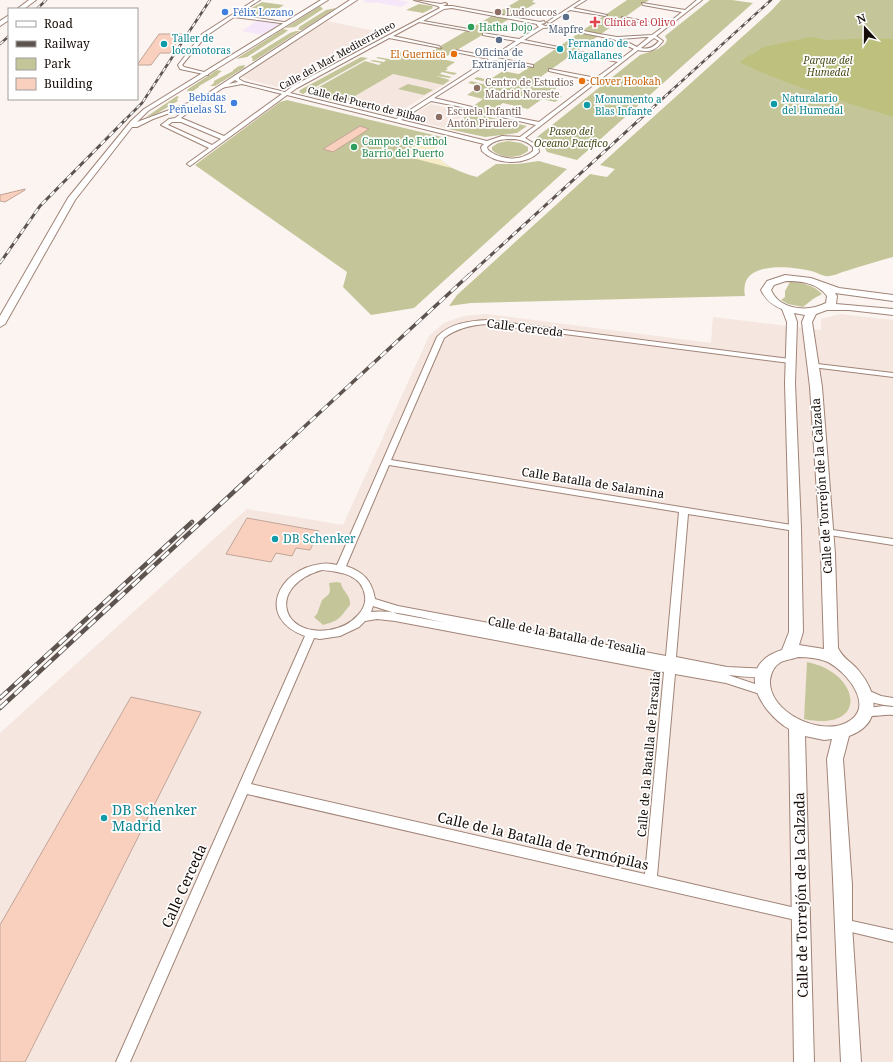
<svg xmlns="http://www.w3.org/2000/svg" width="893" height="1062" viewBox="0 0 893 1062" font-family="'Noto Serif',serif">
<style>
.commercial{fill:#f6e6f9}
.built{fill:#f5e6df}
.green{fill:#c4c69a}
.forest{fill:#bec17e}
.sand{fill:#f6ecc7}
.building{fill:#f9d0be;stroke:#c1a497}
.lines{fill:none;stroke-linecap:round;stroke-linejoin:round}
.minor-casing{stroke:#a08477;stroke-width:2}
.tertiary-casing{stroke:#a08477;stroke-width:2}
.secondary-casing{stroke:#a08477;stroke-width:2}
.minor{fill:#fff;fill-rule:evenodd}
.tertiary{fill:#fff;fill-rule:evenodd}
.secondary{fill:#fff;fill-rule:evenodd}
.rail-far3-casing{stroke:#5d544f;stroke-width:2.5}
.rail-far2-casing{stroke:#5d544f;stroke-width:3}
.rail-far1-casing{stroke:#5d544f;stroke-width:3.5}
.rail-casing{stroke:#5d544f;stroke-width:4.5}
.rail-far3{stroke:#fff;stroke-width:1.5;stroke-dasharray:4.5;stroke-linecap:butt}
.rail-far2{stroke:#fff;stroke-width:2;stroke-dasharray:6;stroke-linecap:butt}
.rail-far1{stroke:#fff;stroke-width:2.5;stroke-dasharray:8;stroke-linecap:butt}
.rail{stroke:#fff;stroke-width:3;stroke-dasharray:10;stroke-linecap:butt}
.shop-dot{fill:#3f7fe0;stroke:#fff;stroke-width:1.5}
.education-dot{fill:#8d6e63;stroke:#fff;stroke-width:1.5}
.service-dot{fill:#5c6f8a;stroke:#fff;stroke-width:1.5}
.health-dot{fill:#e0444e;stroke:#fff;stroke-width:1.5}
.leisure-dot{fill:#2e9e5b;stroke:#fff;stroke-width:1.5}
.culture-dot{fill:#0f9aa8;stroke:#fff;stroke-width:1.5}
.food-dot{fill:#e8710a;stroke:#fff;stroke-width:1.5}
.labels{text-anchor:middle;stroke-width:3.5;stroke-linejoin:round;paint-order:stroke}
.far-shop-label{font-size:10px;fill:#366cbe;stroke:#fff;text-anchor:start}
.far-education-label{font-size:10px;fill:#785e54;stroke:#fff;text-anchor:start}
.far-health-label{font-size:10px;fill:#be3a42;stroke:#fff;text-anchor:start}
.far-leisure-label{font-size:10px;fill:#27864d;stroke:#fff;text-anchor:start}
.far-service-label{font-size:10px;fill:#4e5e75;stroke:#fff}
.far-culture-label{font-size:10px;fill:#0d838f;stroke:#fff;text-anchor:start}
.far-food-label{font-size:10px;fill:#c56008;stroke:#fff;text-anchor:end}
.far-street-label{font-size:10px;fill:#170d08;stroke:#fff}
.far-park-label{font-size:10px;font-style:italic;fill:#4b4c1a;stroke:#fff}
.street-label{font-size:12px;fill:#170d08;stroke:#fff}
.culture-label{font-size:12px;fill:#0d838f;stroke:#fff;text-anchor:start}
.near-culture-label{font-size:14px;fill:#0d838f;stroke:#fff;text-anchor:start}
.near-street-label{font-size:14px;fill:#170d08;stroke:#fff}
</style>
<rect width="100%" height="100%" fill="#fbf4f1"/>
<!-- commercial -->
<path class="commercial" d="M366 0H398L409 2 401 7 375 2 372 3 363 2Z
M258 20 276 22 280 24 263 35 242 31Z"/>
<!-- built -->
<path class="built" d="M327 21 385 33 285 87H277L243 78 244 76Z
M393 74 443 85 396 114H387L343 103Z
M431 104 465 112 468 115 448 129 411 119 412 116Z
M486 314 711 343 713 317 821 330V319L840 314 893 320V1062H0V733L247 509 343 525 429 336 444 323 464 316Z"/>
<!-- green -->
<path class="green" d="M519 0H534L532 2 536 3 442 59 455 62 446 68 448 69 445 71 457 73 454 75 442 72 440 74 452 77 449 78 436 76 450 80 443 85 393 74 343 103 310 95 308 93 365 61 379 65 381 63 370 61 373 60 384 62 386 60 376 58 378 57 389 59 404 50 425 55Z
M627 0H649L539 78 563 83 550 93 562 96 560 98 547 95 545 97 558 100 555 102 542 99 528 109 503 103 485 116 527 126 517 133 485 137 448 129 468 115 465 112 483 99 467 95 480 86 468 83 471 81 483 84 486 82 474 79 477 77 489 80 503 71 519 74Z
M710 0H732L753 3 577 160 547 152 544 146 536 139 537 137 640 55 658 49 665 44 667 40 665 36Z
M781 0H893V257C877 261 862 266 846 271 841 272 834 276 829 276 823 277 817 272 811 271 790 266 738 260 745 296L471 303 449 306 457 295 590 174 607 177 615 169 600 165 772 10Z
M262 2 284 5 261 19 240 15Z
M419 4 432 6 433 8 423 13 406 10Z
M320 6 323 9 295 27 285 28Z
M336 8 302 30H298L299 28V27L326 10Z
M283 29 288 30 286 32 247 57 236 59Z
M296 31H300L254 61H252L253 59 251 57 290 33Z
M361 57 368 58 303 94 299 92 300 90Z
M245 65 244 68 215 86H210L214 83V81L233 71V70L239 66Z
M217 70 222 71 218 74V75L199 86V87L193 91 187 92 188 89Z
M408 84 430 89 433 90 424 95 398 89Z
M177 96 179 97 177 99 178 101 156 114 146 117Z
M287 100 442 137C421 161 461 172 477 177L496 164H518L539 161 567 169 414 308 371 315 343 287 347 272 195 165 280 102Z
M508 141 521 143 528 147V151C519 159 501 159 492 150V147L498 143Z
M790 282C801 282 814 285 822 294L813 299 803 307 788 304 781 300 785 297V291Z
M337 582 341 583C342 591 351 595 350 605 339 618 341 620 323 625L314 617 317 614 322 600 329 594 330 590 329 583Z
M807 662C862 673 869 733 804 719Z"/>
<!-- forest -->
<path class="forest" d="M811 37 828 40 872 38 893 39V117C842 101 791 87 743 64L740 62C747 55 756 54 763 47Z"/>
<!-- sand -->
<path class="sand" d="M420 142 437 145C435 156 443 163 451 168L401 155Z"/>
<!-- building -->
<path class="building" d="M159 34H182L170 53H160L151 65H137Z
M360 126 369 129 333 152 323 149Z
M25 189V190L5 202 0 201V195Z
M247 518 319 531 310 550 296 548 292 556 276 553 271 562 226 554Z
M131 697 201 712 25 1062H0V925Z"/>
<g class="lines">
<defs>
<path id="minor" d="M255 0H260L237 15 290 23 288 24 234 17 206 36 182 65 184 67 208 73V75L180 69 178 65 202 34Z
M414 0 441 4 445 3 447 4 443 6H452L540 22 544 21 545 23 541 24 545 26 553 25 599 34 617 37 652 35 663 27 623 19 622 17 666 25 682 12 643 5 642 3 685 10 697 0H702L656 36 663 41C656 50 650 53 638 50L525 138 538 146 539 152C525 166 496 165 482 151L481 147 484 144 287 95 190 166 187 164 188 163 209 148 161 125 169 119 175 118 201 99H203V101L181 118 224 136 282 94 242 84 221 88 219 87V86L238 82 235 80V76L237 75 239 76V79L244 82 285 92 293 86 440 8 438 6ZM452 8 537 24V25L539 27 519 39 483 33V35L516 41 492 57 455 50V52L489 59 396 119 290 93 297 88 389 38 441 48 439 46 393 36 419 22 470 31 468 29 423 21 444 9ZM553 27 613 39 634 49 621 59 574 51 576 53 618 62 596 78 549 69V71L593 81 539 122 488 112V114L536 125 520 137 502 136 487 141 401 120 431 101 472 109V107L434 98 494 60 533 67V65L497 58 521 42 560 49 558 47 524 40 543 28ZM645 37H649L637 47 621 39ZM654 38 659 41C654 47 649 50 641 48ZM172 122H181L221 139 212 145 168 125ZM515 139C522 140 528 142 533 147V151C520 162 501 160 488 150L487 147C495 139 505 139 515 139Z
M581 0H586L573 8 607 15 605 16 570 10 550 23 547 22Z
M487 320 790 359 794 361 790 363 487 324C471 325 457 328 444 338L391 460 798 526 799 528 795 531 688 514 676 657 727 667 767 669 768 672 767 675C754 679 740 676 728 675L767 688 768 691 767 694 763 695 726 683 675 674 657 876 800 909 804 911 806 915 804 919 800 921 247 794 130 1062H116L305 636C255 618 278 569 321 564 326 563 332 564 337 565L437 337C450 323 470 321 487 320ZM389 465 679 512 666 656 398 606 375 599C372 580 363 572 346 566ZM322 570C340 572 362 574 365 596 366 603 363 610 358 615 350 624 341 628 329 630 279 637 268 585 322 570ZM373 606 398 614 447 623C426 619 392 609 371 612ZM377 619 395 621 664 672 645 874 251 784 314 638 320 639 340 636 359 627 365 621Z
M809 363 893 373V377L812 367H809Z
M826 529 893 539V545L823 534 821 532 823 530Z
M865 689 881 696 893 698V706C883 705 865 703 860 693L861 690Z
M883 706 893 707V715C883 714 870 718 861 715L860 712 861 709Z
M843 919 893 930V942L839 929 837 925 839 921Z"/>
<path id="tertiary" d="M321 0H328L148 111 137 122 199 99 350 0H357L203 101 153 119 137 127H132L75 200 5 324 0 327V316L68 198 131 121 144 109Z"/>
<path id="secondary" d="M29 0H36L24 9H17Z
M9 15V20L0 26V21Z
M785 275 811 278 839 288 893 295V301L835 293 837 296 836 304 893 309V315L849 310H827L816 314 812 322 822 387 835 554 838 648C844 660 851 661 859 671 878 694 882 724 849 736L843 759 852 885V925L861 1062H841C836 961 833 860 827 759L832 739 824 740 805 736 814 1062H794L789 729C758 710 734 665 782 650L789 632V528L785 383 787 322 782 309C772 305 766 300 761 290L767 281ZM786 281C802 281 817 283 827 296L826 303C809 312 780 311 771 290L774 285ZM794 313 805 315 802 322 810 387 821 554 824 649 799 645 803 632 801 528 795 383 797 322ZM798 657C808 657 818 658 828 662 847 672 877 708 846 723 819 736 768 712 770 680 771 673 774 666 781 662 785 660 793 659 798 657Z"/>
</defs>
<!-- minor casing -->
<use href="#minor" class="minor-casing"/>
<!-- tertiary casing -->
<use href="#tertiary" class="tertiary-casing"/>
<!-- secondary casing -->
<use href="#secondary" class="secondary-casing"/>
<!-- minor -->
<use href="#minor" class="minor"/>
<!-- tertiary -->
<use href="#tertiary" class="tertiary"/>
<!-- secondary -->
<use href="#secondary" class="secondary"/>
<defs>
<path id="rail-far3" d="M37 9 46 0
M0 44 9 36
M124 121 142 103 210 0
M638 121 771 0"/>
<path id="rail-far2" d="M0 263 40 206 125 120
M468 276 639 120"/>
<path id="rail-far1" d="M251 476 469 275"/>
<path id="rail" d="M0 698 192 522
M0 708 252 475"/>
</defs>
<!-- rail-far3 casing -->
<use href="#rail-far3" class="rail-far3-casing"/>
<!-- rail-far2 casing -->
<use href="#rail-far2" class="rail-far2-casing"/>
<!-- rail-far1 casing -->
<use href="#rail-far1" class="rail-far1-casing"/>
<!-- rail casing -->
<use href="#rail" class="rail-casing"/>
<!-- rail-far3 -->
<use href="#rail-far3" class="rail-far3"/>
<!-- rail-far2 -->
<use href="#rail-far2" class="rail-far2"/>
<!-- rail-far1 -->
<use href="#rail-far1" class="rail-far1"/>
<!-- rail -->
<use href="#rail" class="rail"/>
</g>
<!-- markers -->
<g class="shop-dot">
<circle cx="225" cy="12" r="4"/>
<circle cx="234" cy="103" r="4"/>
</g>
<g class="education-dot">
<circle cx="498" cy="12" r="4"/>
<circle cx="477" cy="88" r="4"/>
<circle cx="439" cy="117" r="4"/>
</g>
<g class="service-dot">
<circle cx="566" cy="17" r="4"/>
<circle cx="499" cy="40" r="4"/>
</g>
<path class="health-dot" d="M593 16h4v4h4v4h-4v4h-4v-4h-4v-4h4z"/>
<g class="leisure-dot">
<circle cx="471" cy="27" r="4"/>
<circle cx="354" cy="147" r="4"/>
</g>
<g class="culture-dot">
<circle cx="164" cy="44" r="4"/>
<circle cx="560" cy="49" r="4"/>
<circle cx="774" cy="104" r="4"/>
<circle cx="587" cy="105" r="4"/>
<circle cx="275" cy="539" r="4"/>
<circle cx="104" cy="818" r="4"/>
</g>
<g class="food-dot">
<circle cx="454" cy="54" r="4"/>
<circle cx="582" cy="81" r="4"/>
</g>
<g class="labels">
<!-- far-shop labels -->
<g class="far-shop-label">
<text x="233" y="16">Félix Lozano</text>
<text x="226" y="101" text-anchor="end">Bebidas<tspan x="226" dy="12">Peñuelas SL</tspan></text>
</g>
<!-- far-education labels -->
<g class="far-education-label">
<text x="506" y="16">Ludocucos</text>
<text x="485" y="86">Centro de Estudios<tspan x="485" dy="12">Madrid Noreste</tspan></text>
<text x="447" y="115">Escuela Infantil<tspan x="447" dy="12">Antón Pirulero</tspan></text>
</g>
<!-- far-health labels -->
<g class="far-health-label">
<text x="604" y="26">Clínica el Olivo</text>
</g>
<!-- far-leisure labels -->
<g class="far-leisure-label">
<text x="479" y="31">Hatha Dojo</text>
<text x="362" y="145">Campos de Fútbol<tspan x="362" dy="12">Barrio del Puerto</tspan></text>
</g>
<!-- far-service labels -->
<g class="far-service-label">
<text x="566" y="33">Mapfre</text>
<text x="499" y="56">Oficina de<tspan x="499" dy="12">Extranjería</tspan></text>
</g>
<!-- far-culture labels -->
<g class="far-culture-label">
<text x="172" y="42">Taller de<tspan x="172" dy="12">locomotoras</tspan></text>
<text x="568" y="47">Fernando de<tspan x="568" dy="12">Magallanes</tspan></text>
<text x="782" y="102">Naturalario<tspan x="782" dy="12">del Humedal</tspan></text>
<text x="595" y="103">Monumento a<tspan x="595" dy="12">Blas Infante</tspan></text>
</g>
<!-- far-food labels -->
<g class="far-food-label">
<text x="446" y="58">El Guernica</text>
<text x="590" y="85" text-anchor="start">Clover Hookah</text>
</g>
<!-- far-street labels -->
<g class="far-street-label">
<text transform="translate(337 55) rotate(-29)" y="4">Calle del Mar Mediterráneo</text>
<text transform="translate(367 104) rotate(14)" y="4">Calle del Puerto de Bilbao</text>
</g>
<!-- far-park labels -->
<g class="far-park-label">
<text x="828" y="64">Parque del<tspan x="828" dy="12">Humedal</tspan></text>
<text x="571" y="135">Paseo del<tspan x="571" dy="12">Oceano Pacífico</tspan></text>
</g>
<!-- street labels -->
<g class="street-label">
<text transform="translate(525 328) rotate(7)" y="4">Calle Cerceda</text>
<text transform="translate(593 483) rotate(9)" y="4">Calle Batalla de Salamina</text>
<text transform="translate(822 486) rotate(-94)" y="4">Calle de Torrejón de la Calzada</text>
<text transform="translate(567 636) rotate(11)" y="4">Calle de la Batalla de Tesalia</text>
<text transform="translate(649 754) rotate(-85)" y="4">Calle de la Batalla de Farsalia</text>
</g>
<!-- culture labels -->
<g class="culture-label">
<text x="283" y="543">DB Schenker</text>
</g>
<!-- near-culture labels -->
<g class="near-culture-label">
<text x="112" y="815">DB Schenker<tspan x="112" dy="16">Madrid</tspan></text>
</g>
<!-- near-street labels -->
<g class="near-street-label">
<text transform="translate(543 841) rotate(13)" y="5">Calle de la Batalla de Termópilas</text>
<text transform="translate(184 886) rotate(-66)" y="5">Calle Cerceda</text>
<text transform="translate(801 895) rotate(-91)" y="5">Calle de Torrejón de la Calzada</text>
</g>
</g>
<!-- legend -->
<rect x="8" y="8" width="130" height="92" fill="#ffffff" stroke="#a29e9c"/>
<rect x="16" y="21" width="20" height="6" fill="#ffffff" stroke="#a29e9c"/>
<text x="44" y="28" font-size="12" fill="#170d08">Road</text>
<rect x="16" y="41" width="20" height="6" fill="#5d544f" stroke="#a29e9c"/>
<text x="44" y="48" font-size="12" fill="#170d08">Railway</text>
<rect x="16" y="58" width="20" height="12" fill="#c4c69a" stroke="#a29e9c"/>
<text x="44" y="68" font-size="12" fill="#170d08">Park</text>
<rect x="16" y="78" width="20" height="12" fill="#f9d0be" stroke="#a29e9c"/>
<text x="44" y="88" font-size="12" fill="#170d08">Building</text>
<!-- north arrow -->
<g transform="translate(865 28) rotate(339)" stroke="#ffffff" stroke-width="3" paint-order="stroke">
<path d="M0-3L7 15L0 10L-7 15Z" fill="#170d08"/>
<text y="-6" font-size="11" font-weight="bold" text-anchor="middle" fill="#170d08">N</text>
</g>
</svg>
